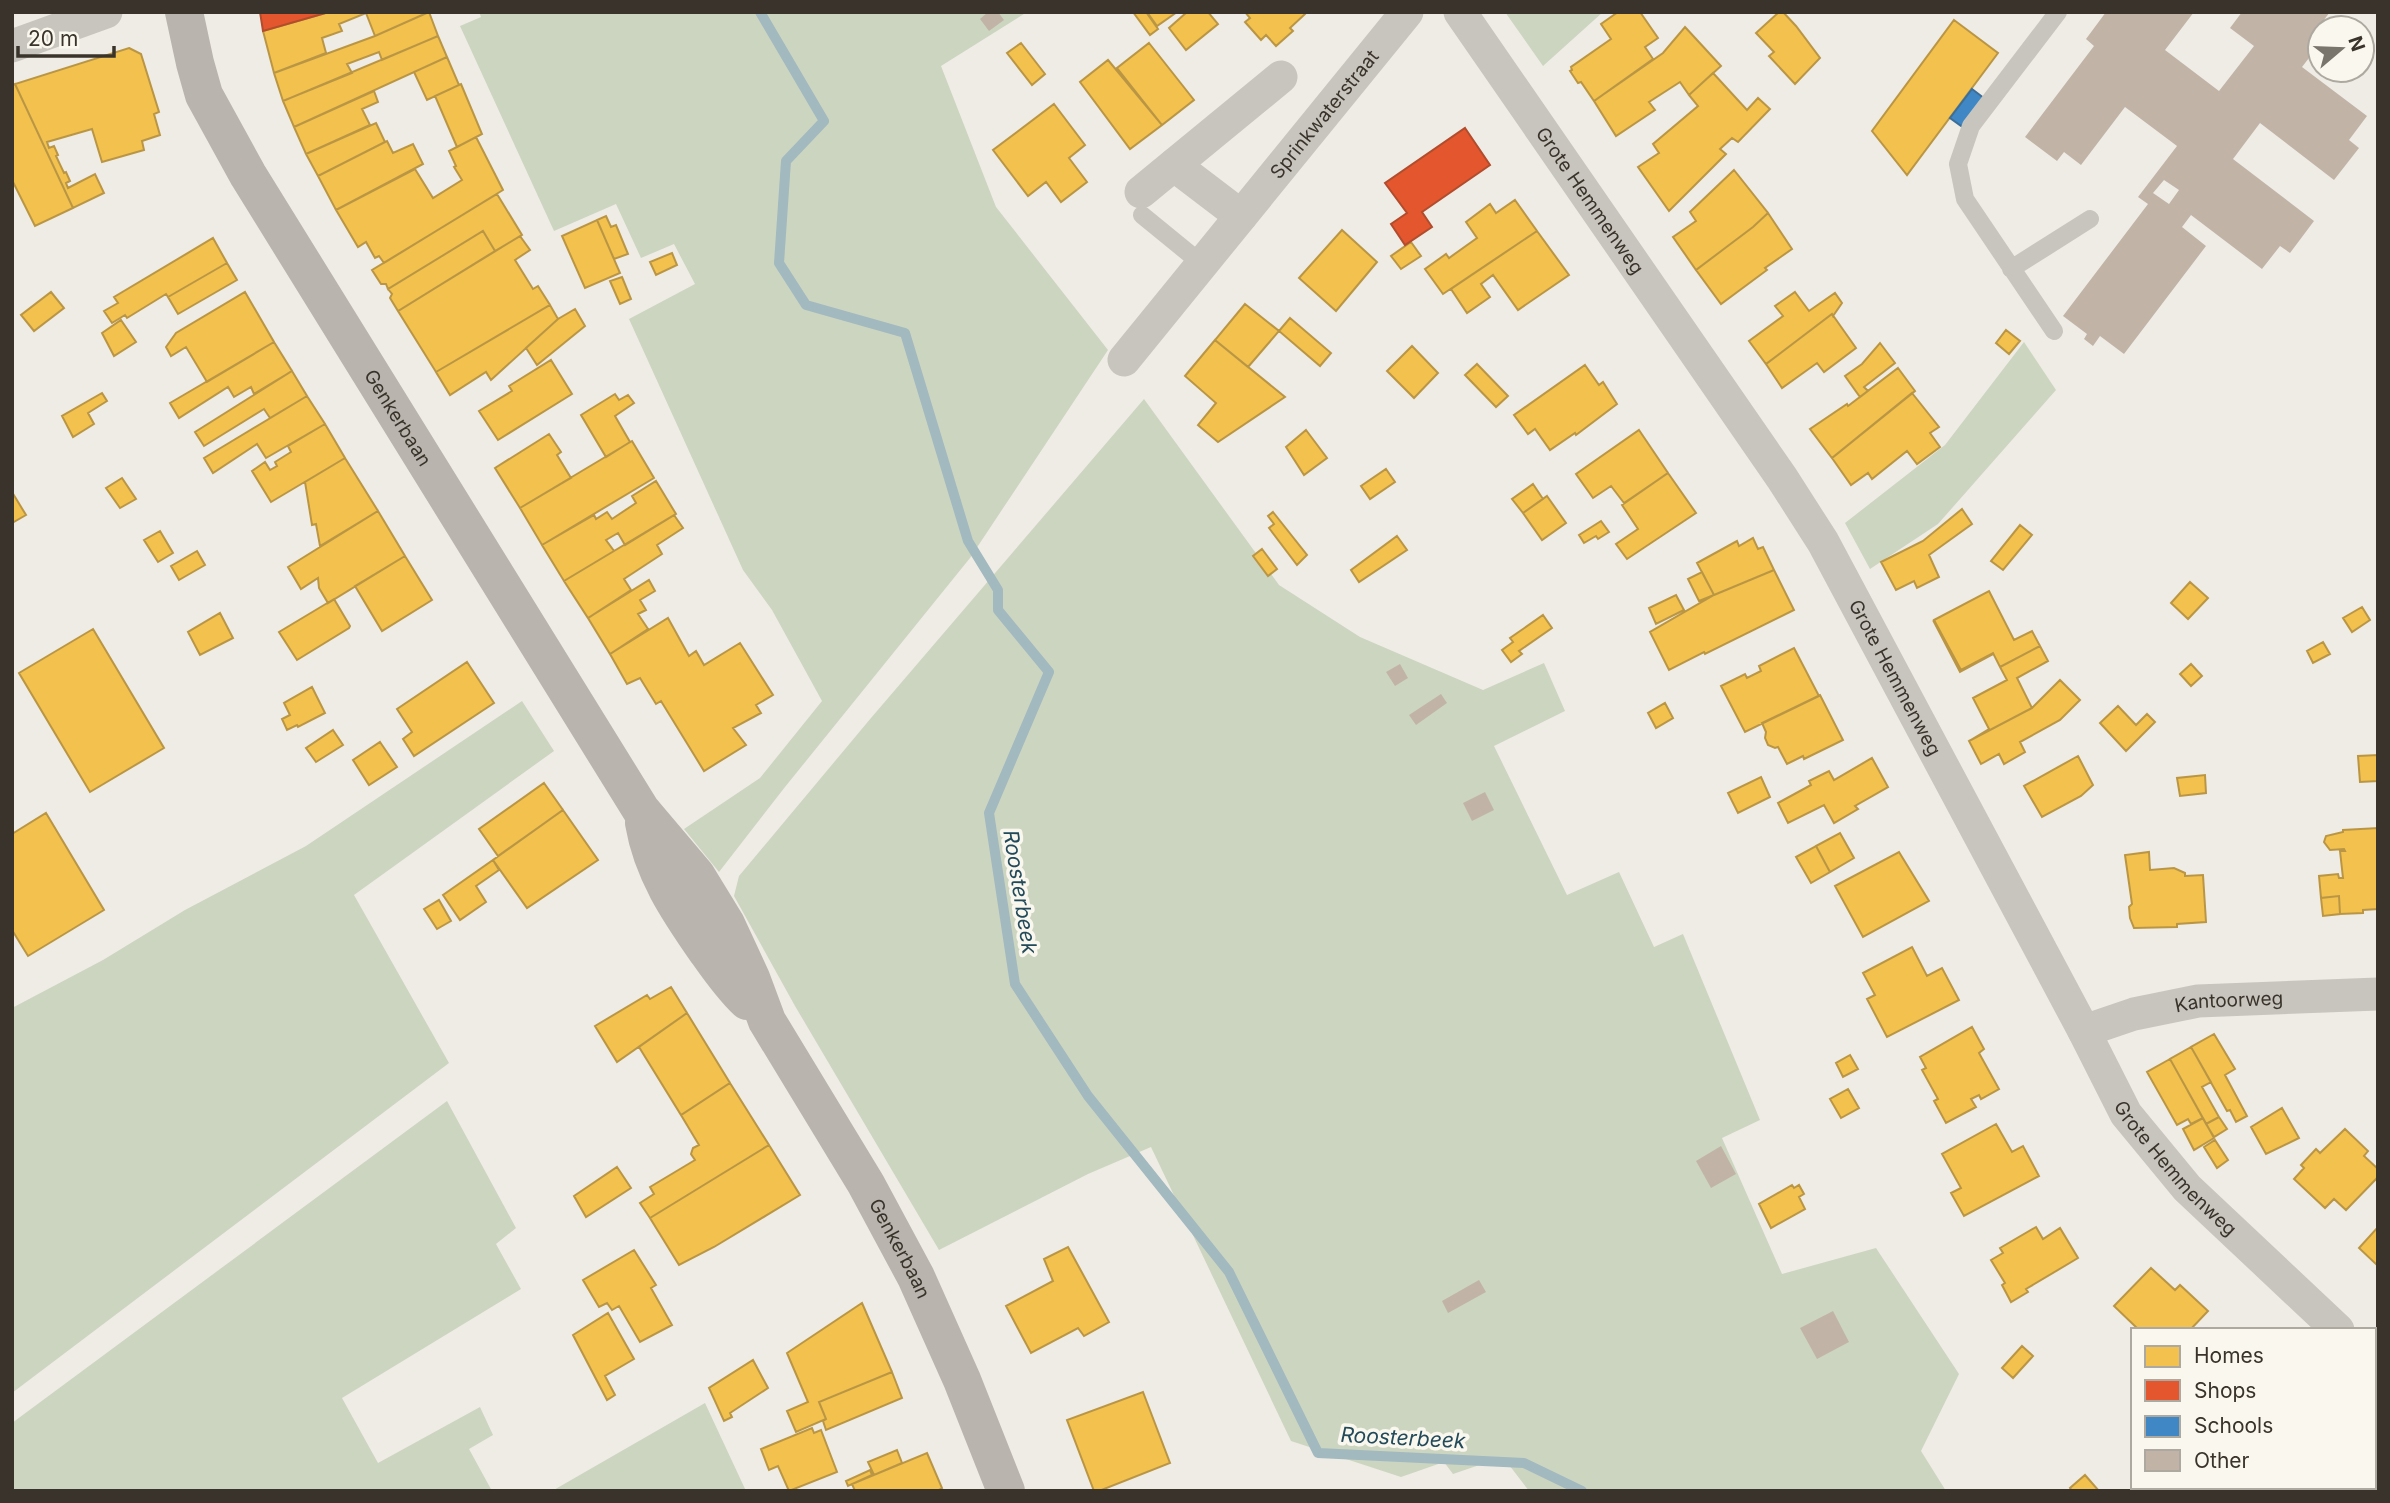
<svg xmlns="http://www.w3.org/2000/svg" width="2390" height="1503" viewBox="0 0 2390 1503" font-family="Inter,sans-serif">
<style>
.green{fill:#ccd5c0}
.homes{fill:#f2c14e;stroke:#ba9644;stroke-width:2}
.shops{fill:#e4572e;stroke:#b14c2d;stroke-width:2}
.schools{fill:#3f88c5;stroke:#3d6e97;stroke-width:2}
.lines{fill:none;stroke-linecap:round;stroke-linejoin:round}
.stream{stroke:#a2b9bf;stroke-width:10}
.building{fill:#c1b4a7;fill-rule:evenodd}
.lane{stroke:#c8c5be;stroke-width:18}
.street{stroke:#c8c5be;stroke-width:33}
.secondary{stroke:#b9b5ae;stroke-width:38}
.labels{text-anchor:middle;stroke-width:7;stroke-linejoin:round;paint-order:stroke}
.street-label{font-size:19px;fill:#39332b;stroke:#faf7ee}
.water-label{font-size:21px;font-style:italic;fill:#224a5a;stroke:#faf7ee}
</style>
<rect width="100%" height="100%" fill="#efece5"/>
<!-- green -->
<path class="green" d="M479 12H1027L941 66 996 207 1108 350 970 558 785 787 719 872 684 829 760 778 822 701 772 610 743 570 629 319 695 284 674 244 641 258 616 204 554 231 460 26 481 17Z
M1505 12H1603L1543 66Z
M2024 342 2056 390 1938 524 1870 569 1845 523 1945 445Z
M1144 399 1279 585 1360 637 1483 690 1544 663 1565 711 1494 746 1567 895 1619 872 1654 947 1683 934 1760 1120 1722 1138 1782 1274 1876 1248 1959 1374 1921 1451 1946 1491H1529L1503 1457 1453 1474 1444 1462 1401 1477 1291 1441 1151 1147 1088 1174 939 1250 795 1006 734 896 739 876 871 718Z
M522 701 554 751 354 895 449 1063 12 1393V1008L103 960 185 910 306 846Z
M447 1101 516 1228 496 1244 521 1289 342 1398 378 1463 480 1407 493 1435 469 1449 492 1491H12V1423Z
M705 1403 746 1491H552Z"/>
<!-- homes -->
<path class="homes" d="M329 12H429L375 36 366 13 339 24 342 31 322 38 326 53 274 73 263 31Z
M429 12 438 36 382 60 379 52 347 64 352 73 283 101 274 73 375 36Z
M1133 12H1146L1158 29 1150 35Z
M1147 12H1177L1157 26Z
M1187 12H1208L1218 24 1186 50 1169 28Z
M1245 12H1304L1305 14 1290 28 1293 31 1276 46 1266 35 1261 40 1245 22 1250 18Z
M1618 12H1640L1658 38 1645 47 1653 59 1594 101 1581 82 1578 83 1570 71 1572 70 1571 67 1611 39 1601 24Z
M1779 12H1783L1796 26 1820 58 1795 84 1769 56 1774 52 1756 33Z
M1954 20 1998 53 1907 175 1872 131Z
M1685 27 1721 66 1689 95 1680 82 1649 102 1655 110 1616 136 1594 101 1663 53Z
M438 36 447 57 294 127 283 101Z
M1021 43 1045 74 1032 85 1007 53Z
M1149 43 1194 100 1162 125 1117 68Z
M129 48 141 54 159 112 154 114 160 135 142 141 144 150 102 162 92 129 47 142 49 148 54 146 58 155 56 156 64 173 66 172 70 181 66 183 68 188 95 174 104 193 73 208 15 84Z
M447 57 459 85 427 100 414 72Z
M1108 60 1162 125 1130 149 1080 82Z
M1713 73 1747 110 1758 98 1770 109 1738 142 1732 138 1720 149 1726 154 1669 211 1638 167 1659 153 1653 144 1698 106 1689 95Z
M15 84 73 208 35 226 12 180V85Z
M461 84 482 134 457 147 435 96Z
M374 91 378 102 362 109 370 125 306 154 294 127Z
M1054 104 1085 145 1069 158 1087 182 1061 202 1046 182 1028 196 993 150Z
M376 123 385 142 318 176 306 154Z
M476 137 503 190 384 263 379 256 375 258 366 242 358 247 336 210 415 169 433 198 462 180 454 167 456 166 449 151Z
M387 141 393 153 413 144 423 164 336 210 318 176Z
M1734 170 1768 213 1753 227 1696 270 1673 237 1696 221 1690 212Z
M497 194 522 235 495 251 483 231 388 289 386 284H381L372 270Z
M1515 200 1537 231 1443 294 1425 269 1446 254 1449 258 1477 238 1466 222 1490 204 1496 213Z
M1768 213 1792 249 1765 268 1767 270 1721 304 1696 270 1753 227Z
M606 216 611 227 616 225 628 254 614 259 597 220Z
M597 220 620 273 585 288 562 236Z
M1342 230 1377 262 1336 311 1299 278Z
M483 231 495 251 398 311 390 298 392 294 388 289Z
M1537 231 1569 275 1518 310 1493 275 1481 284 1490 297 1467 313 1451 289Z
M520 236 530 250 515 260 533 289 538 286 550 305 436 372 398 311Z
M213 238 227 263 168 297 166 294 127 318 125 315 112 323 104 311 118 303 114 297Z
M1411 242 1421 256 1401 269 1391 256Z
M672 253 677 265 656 275 650 262Z
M227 263 237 280 178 314 168 297Z
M622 277 631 299 620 304 610 281Z
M51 292 64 308 34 331 21 315Z
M245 292 274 342 207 382 186 347 171 356 166 347 176 333Z
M1795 292 1809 311 1835 293 1842 303 1833 316 1832 314 1766 364 1749 341 1783 316 1775 306Z
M1245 304 1279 331 1248 367 1215 340Z
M550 305 558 319 491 380 486 372 450 395 436 372Z
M575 309 585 326 537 365 526 348 558 319Z
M1832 314 1856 348 1824 372 1817 363 1782 388 1766 364Z
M1290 318 1331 353 1320 366 1279 331Z
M121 320 136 342 114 356 102 333Z
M2006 330 2020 341 2009 354 1996 343Z
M1215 340 1285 397 1218 442 1198 425 1216 403 1185 376Z
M274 342 292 371 254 394 251 387 234 397 228 387 179 418 170 403Z
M1880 343 1895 363 1864 387 1868 391 1860 397 1845 376 1862 364Z
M1412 346 1438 373 1414 398 1387 371Z
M551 360 572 394 498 440 479 411 512 391 509 386Z
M1477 364 1508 396 1496 407 1465 375Z
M1585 365 1599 385 1603 382 1617 404 1576 435 1575 433 1550 450 1535 429 1528 434 1514 415Z
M1898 368 1915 391 1832 458 1810 429 1847 404 1848 406Z
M292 371 307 396 270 418 264 409 204 446 195 432Z
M102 393 107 401 88 413 94 424 73 437 62 416Z
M1912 393 1939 427 1930 433 1940 447 1917 464 1907 451 1872 479 1868 473 1851 485 1832 458Z
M615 394 619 400 628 395 634 403 615 416 630 442 606 457 581 415Z
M307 396 325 424 266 458 257 444 213 473 204 458Z
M325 424 345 458 271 502 252 471 265 462 270 470 277 466 275 462 291 452 288 446Z
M1306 430 1327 458 1304 475 1286 447Z
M1639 430 1668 473 1624 503 1611 486 1593 498 1576 474Z
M549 434 561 452 557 455 571 478 520 508 495 468Z
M632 441 654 478 542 545 520 508Z
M345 458 378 511 320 546 316 524 312 525 305 482Z
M1386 469 1395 482 1370 499 1361 486Z
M1668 473 1696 513 1627 559 1616 544 1638 529 1622 505Z
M122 478 136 499 120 508 106 488Z
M656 481 676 514 625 545 618 533 606 540 614 551 564 581 542 545 594 515 596 519 607 512 612 519 636 503 632 496Z
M1533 484 1543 499 1523 513 1512 499Z
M12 492 26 515 12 523Z
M1547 496 1566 523 1542 540 1523 513Z
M1962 509 1972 524 1929 555 1939 577 1917 588 1914 581 1896 590 1881 562 1923 541Z
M378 511 405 556 328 603 319 588 318 578 301 589 288 567Z
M1273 512 1307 555 1297 565 1269 528 1274 524 1268 516Z
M674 515 683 528 657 545 662 554 624 579 631 590 588 618 564 581Z
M1601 521 1609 532 1598 539 1596 536 1584 543 1579 535Z
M2020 525 2032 535 2003 570 1991 561Z
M160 531 173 553 158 562 144 540Z
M1397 536 1407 550 1359 582 1351 570Z
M1753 538 1758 549 1763 547 1774 570 1714 595 1697 563 1737 541 1739 546Z
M1262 549 1277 569 1268 576 1253 556Z
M197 551 205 565 179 580 171 566Z
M405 556 432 600 382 631 355 586Z
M1774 570 1794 610 1705 654 1704 652 1669 670 1650 632 1714 595Z
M1702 572 1714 595 1699 601 1688 579Z
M649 580 655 591 640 600 646 610 638 614 648 629 610 654 588 618Z
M2190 582 2208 598 2188 619 2171 603Z
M1989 591 2014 640 2032 631 2040 646 2000 667 1993 653 1961 670 1934 620Z
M1676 595 1684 610 1656 624 1649 608Z
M334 599 350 626 349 628 297 660 279 632Z
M2362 607 2370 620 2352 632 2343 618Z
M220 613 233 638 200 655 188 632Z
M1543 615 1552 628 1519 651 1522 654 1511 662 1502 650 1513 642 1510 638Z
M668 618 689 656 696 651 704 665 740 643 773 695 756 705 761 713 733 728 746 745 704 771 661 701 656 704 640 678 627 684 610 654Z
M1933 620 1961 670 1993 654 1960 672Z
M93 629 164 748 90 792 19 673Z
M2323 642 2330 654 2313 663 2307 651Z
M2040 646 2048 661 2017 678 2032 708 1969 741 1989 729 1973 698 2007 680 2000 667Z
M1794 648 1819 696 1745 732 1721 686 1745 674 1747 678 1761 671 1759 666Z
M467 662 494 703 414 756 403 739 412 732 397 709Z
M2191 664 2202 676 2191 686 2180 674Z
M2060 680 2080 700 2060 720 2020 742 2025 752 2004 764 1999 754 1981 764 1969 741 2032 708Z
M312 687 325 713 298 727 297 725 287 730 282 719 290 715 284 703Z
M1820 695 1843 740 1804 759 1803 756 1787 764 1778 747 1775 748 1768 745 1765 738 1766 732 1762 723Z
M1665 703 1673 718 1656 728 1648 713Z
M2118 706 2136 725 2147 714 2155 722 2126 751 2100 723Z
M333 730 343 745 316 762 306 748Z
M380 742 397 767 369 785 353 760Z
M2378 755V781L2360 782 2358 756Z
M2078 756 2093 785 2081 796 2042 817 2024 786Z
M1872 758 1888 787 1855 806 1858 809 1834 823 1824 805 1788 823 1778 803 1811 785 1809 781 1829 771 1834 780Z
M2205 775 2206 793 2180 796 2177 778Z
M1761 777 1770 797 1738 813 1728 793Z
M544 783 563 810 498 856 479 829Z
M563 810 598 860 527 908 493 860Z
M46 813 104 910 28 956 12 930V834Z
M2378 828V909L2363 910V913L2340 914 2339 896 2321 898 2319 876 2338 874 2339 878H2343L2340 851H2345L2344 849 2330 850 2324 842 2326 836 2343 832V830Z
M1840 833 1854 858 1830 872 1816 846Z
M1816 846 1830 872 1811 883 1796 857Z
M1899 852 1929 901 1863 937 1835 886Z
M2149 852 2150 870 2174 868 2185 873V876L2203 875 2206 922 2177 924V927L2134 928 2130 918 2129 907 2132 904 2125 855Z
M493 860 499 870 476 886 486 902 460 920 443 895Z
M2339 896 2340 914 2323 916 2321 898Z
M439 900 451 921 437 929 424 909Z
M1912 947 1927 976 1942 968 1959 1000 1887 1037 1867 999 1875 995 1863 973Z
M671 987 687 1013 617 1062 595 1026 647 995 650 999Z
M687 1013 730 1083 681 1115 639 1047Z
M1972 1027 1984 1049 1979 1053 1999 1089 1981 1099 1979 1095 1971 1099 1976 1107 1946 1123 1934 1101 1938 1099 1922 1070 1926 1068 1920 1057Z
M2214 1034 2235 1069 2225 1075 2247 1116 2236 1122 2230 1110 2227 1111 2191 1047Z
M2191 1047 2211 1082 2202 1087 2219 1117 2206 1124 2170 1059Z
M1850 1055 1858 1069 1843 1077 1836 1063Z
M2170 1059 2203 1118 2191 1124 2188 1119 2177 1125 2147 1072Z
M730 1083 769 1145 650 1218 640 1203 654 1194 650 1187 695 1160 691 1154 693 1148 699 1145 681 1115Z
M1848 1089 1859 1108 1841 1118 1830 1099Z
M2282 1108 2299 1138 2266 1154 2251 1127Z
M2219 1117 2227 1129 2214 1137 2206 1124Z
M2203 1118 2214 1138 2194 1150 2183 1129Z
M1996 1124 2012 1152 2023 1146 2039 1176 1964 1216 1951 1193 1961 1188 1942 1154Z
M2345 1129 2368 1151 2364 1156 2378 1169V1177L2346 1210 2334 1199 2325 1208 2294 1179 2304 1168 2301 1165 2316 1149 2320 1153Z
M2215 1140 2228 1160 2217 1168 2204 1147Z
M769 1145 800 1195 714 1247 679 1265 650 1218Z
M617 1167 631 1188 586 1217 574 1196Z
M1792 1185 1794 1188 1799 1185 1804 1194 1799 1197 1805 1209 1771 1228 1759 1204Z
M2036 1227 2043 1239 2060 1228 2078 1258 2026 1289 2028 1292 2011 1302 2002 1285 2005 1283 1991 1260 2003 1253 2000 1248Z
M2378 1227V1266L2359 1248Z
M1068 1247 1109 1322 1084 1336 1078 1328 1031 1353 1006 1306 1053 1281 1044 1259Z
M634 1250 656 1285 651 1288 672 1325 640 1342 619 1306 612 1310 607 1303 599 1307 583 1280Z
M2151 1268 2175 1290 2180 1285 2208 1311 2190 1330H2139L2114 1306Z
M862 1303 892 1372 819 1402 826 1419 796 1432 787 1411 808 1402 787 1353Z
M608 1313 634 1359 605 1376 615 1395 607 1400 573 1335Z
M2022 1346 2033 1356 2013 1378 2002 1368Z
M753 1360 768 1388 730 1413 732 1417 724 1421 709 1388Z
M892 1372 902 1398 826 1430 823 1421 826 1419 819 1402Z
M1143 1392 1170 1463 1099 1491H1094L1067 1420Z
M812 1428 814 1433 821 1430 837 1472 789 1491 778 1466 769 1470 761 1449Z
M897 1450 902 1463 874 1475 868 1462Z
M927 1453 942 1488 937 1491H855L852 1484Z
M870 1470 872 1475 848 1486 846 1481Z
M2085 1475 2099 1491H2072L2070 1488Z
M2188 1487H2223L2220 1491H2191Z
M2295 1487H2341L2338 1491H2298Z"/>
<!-- shops -->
<path class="shops" d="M260 12H329L263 31Z
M1465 128 1490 165 1422 212 1432 227 1405 245 1391 224 1407 213 1385 183Z"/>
<!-- schools -->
<path class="schools" d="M1972 89 1985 99 1964 128 1950 118Z"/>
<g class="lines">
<!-- stream -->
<path class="stream" d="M760 12 824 121 786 161 779 263 806 305 905 333 968 541 998 590V610L1049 672 989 813 1015 984 1088 1096 1229 1272 1318 1453 1524 1463 1582 1491"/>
</g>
<!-- building -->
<path class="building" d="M988 12H998L1004 20 989 31 980 19Z
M2106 12H2194L2165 50 2219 91 2254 46 2230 28 2242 12H2330L2310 38 2319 45 2302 67 2367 116 2349 140 2359 148 2334 180 2260 123 2233 159 2314 221 2290 253 2280 246 2262 269 2191 215 2182 227 2206 246 2124 354 2100 336 2093 346 2084 339 2087 334 2063 316 2148 204 2138 197 2177 146 2125 107 2081 165 2064 152 2057 161 2025 137 2094 46 2086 39ZM2164 180 2179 190 2169 204 2153 193Z
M1400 664 1408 678 1395 686 1386 672Z
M1441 694 1447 703 1416 725 1409 715Z
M1485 792 1494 810 1472 821 1463 803Z
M1721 1146 1736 1174 1711 1188 1696 1161Z
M1479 1280 1486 1292 1448 1313 1442 1301Z
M1833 1311 1849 1342 1817 1359 1800 1328Z"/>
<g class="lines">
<!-- lane -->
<path class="lane" d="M1142 215 1202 264
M2011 269 2090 219
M2054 331 1965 199 1958 164 1971 126 2058 12"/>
<!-- street -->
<g class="street">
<path id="s1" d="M1460 12 1782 478 1823 542 2084 1031 2126 1114 2187 1188 2338 1330"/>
<path d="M12 46 106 12"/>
<path d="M1174 165 1241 216"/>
<path d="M1141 192 1281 77"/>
<path id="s2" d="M1124 360 1407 12"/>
<path id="s3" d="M2084 1031 2134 1014 2198 1001 2378 994"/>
<path d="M2374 1364 2378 1367"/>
</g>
<!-- secondary -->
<g class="secondary">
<path id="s4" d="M184 12 195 63 204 95 248 175 641 810 696 875 726 924 751 978 767 1021 866 1184 916 1277 962 1380 1006 1491"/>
<path d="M644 823C652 871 678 910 706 950 718 967 731 986 747 1001"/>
</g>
</g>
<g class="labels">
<!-- street labels -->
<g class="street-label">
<text dy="7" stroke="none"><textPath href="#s2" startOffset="317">Sprinkwaterstraat</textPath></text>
<text dy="7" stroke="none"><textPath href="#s1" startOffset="229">Grote Hemmenweg</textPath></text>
<text dy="7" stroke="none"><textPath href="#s4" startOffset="462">Genkerbaan</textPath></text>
<text dy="7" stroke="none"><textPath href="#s1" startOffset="796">Grote Hemmenweg</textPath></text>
<text dy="7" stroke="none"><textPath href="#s3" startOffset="149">Kantoorweg</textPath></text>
<text dy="7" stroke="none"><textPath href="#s1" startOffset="1363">Grote Hemmenweg</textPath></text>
<text dy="7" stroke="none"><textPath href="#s4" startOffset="1435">Genkerbaan</textPath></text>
</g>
<!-- water labels -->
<g class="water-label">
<text transform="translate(1020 892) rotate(81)" y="7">Roosterbeek</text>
<text transform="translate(1403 1438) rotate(3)" y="7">Roosterbeek</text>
</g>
</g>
<!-- border -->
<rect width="2390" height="1503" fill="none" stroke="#39332b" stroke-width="28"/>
<!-- legend -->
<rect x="2131" y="1328" width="245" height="161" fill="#faf7ee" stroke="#ada9a0" stroke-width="2"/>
<rect x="2145" y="1346" width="35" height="21" fill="#f2c14e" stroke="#ada9a0" stroke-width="2"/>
<text x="2194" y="1363" font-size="21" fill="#39332b">Homes</text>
<rect x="2145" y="1380" width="35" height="21" fill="#e4572e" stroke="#ada9a0" stroke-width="2"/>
<text x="2194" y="1398" font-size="21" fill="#39332b">Shops</text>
<rect x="2145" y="1416" width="35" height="21" fill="#3f88c5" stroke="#ada9a0" stroke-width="2"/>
<text x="2194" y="1433" font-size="21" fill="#39332b">Schools</text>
<rect x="2145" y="1450" width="35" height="21" fill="#c1b4a7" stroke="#ada9a0" stroke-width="2"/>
<text x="2194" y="1468" font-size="21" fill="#39332b">Other</text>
<!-- north arrow -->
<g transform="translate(2341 49) rotate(71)"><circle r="33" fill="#faf7ee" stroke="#ada9a0" stroke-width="2"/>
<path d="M0-5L12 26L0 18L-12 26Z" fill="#79746c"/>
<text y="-10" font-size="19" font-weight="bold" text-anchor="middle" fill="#39332b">N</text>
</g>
<!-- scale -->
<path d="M18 46v10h96v-10" fill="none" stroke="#39332b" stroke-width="3.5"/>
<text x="28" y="46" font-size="21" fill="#39332b" stroke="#faf7ee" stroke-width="5" paint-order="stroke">20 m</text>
</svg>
